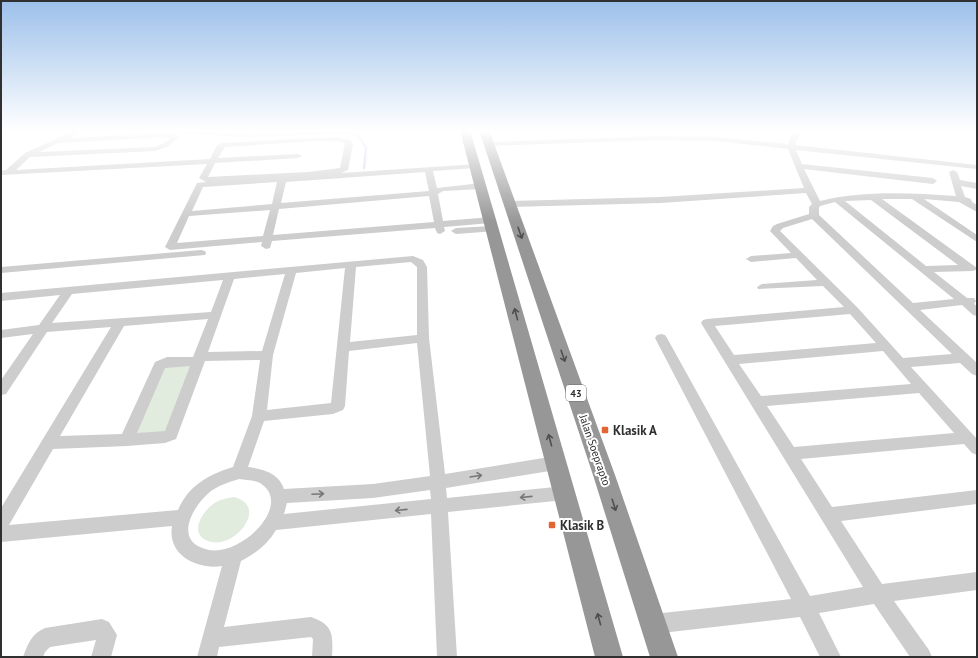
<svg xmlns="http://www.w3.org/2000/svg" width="978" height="658" viewBox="0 0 978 658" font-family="'PT Sans',sans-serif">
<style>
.green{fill:#e1ecde}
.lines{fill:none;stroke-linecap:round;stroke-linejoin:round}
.stream{stroke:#cbd3ec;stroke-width:2.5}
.minor{fill:#cdcdcd;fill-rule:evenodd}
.highway{fill:#979797;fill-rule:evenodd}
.oneway{stroke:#4f4f4f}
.oneway2{stroke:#777}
.poi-dot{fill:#e36535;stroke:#fff;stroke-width:1.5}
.labels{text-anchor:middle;stroke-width:4;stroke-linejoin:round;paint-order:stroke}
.shield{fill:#fff;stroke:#6e6e6e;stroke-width:1}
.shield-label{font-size:10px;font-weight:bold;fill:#303030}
.street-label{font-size:11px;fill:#303030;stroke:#fff}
.near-poi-label{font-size:13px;font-weight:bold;fill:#303030;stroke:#fff;text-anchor:start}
</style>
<rect width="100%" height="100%" fill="#fff"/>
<!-- green -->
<path class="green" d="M197 361 170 434 128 439 161 363Z
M234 497C270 506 234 551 208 541 187 533 204 509 216 502 222 499 228 498 234 497Z"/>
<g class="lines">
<!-- stream -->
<path class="stream" d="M147 130 250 136 346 132 359 136 366 148 364 168"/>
<!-- minor -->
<path class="minor" d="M76 130H86L70 138 166 133 178 134 179 136 169 146 155 151 30 157 16 170 210 159 217 145 223 143 335 137 351 140 353 145 348 170 341 173 478 164 479 166 475 168 433 171 437 188 481 183 485 186 481 189 443 191 438 194 443 221 491 217 496 220 491 223 444 227 445 231 440 234 437 233 435 228 272 241 270 248 266 249 261 246 262 242 170 250 165 247 197 183 206 182 199 178 207 164 1 175V171L6 170 25 153ZM166 137 170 138 164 143 155 147 39 152 58 143ZM316 141H335L345 143 340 168 308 172 208 177 215 163 298 158 302 156 298 154 218 158 225 147ZM425 172 429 191 281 203 286 182ZM277 182 272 204 192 211 203 187ZM429 196 434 222 273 235 279 209ZM270 210 263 236 177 243 189 216Z
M795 130H803L799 134 795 145 977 165V169L796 150 802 164 933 178 937 181 933 184 804 169 820 201C863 190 911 193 956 196L949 172 953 170 957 172 960 180 977 183V189L961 186 965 197 971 199 972 202 977 205V212L959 202 924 199 977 235V242L912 199H882L977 268 976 270 972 271 934 272 967 298H974L976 301 974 304 977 306V316L973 315 962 305 920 310 977 363V376L972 374 960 363 911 367 977 439V455L972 453 964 444 801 459 832 507 977 490V504L841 521 882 584 977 572V590L894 601 929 650 932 657H910L874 604 819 613 841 657H820L800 617 653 634 646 631 643 624 646 617 653 614 791 599 655 338 657 335 661 334 665 335 667 338 810 596 863 587 701 323 703 320 707 319 844 307 823 286 758 289 757 287 762 284 817 280 796 258 751 262 746 259 751 256 791 253 770 231 773 226 777 224 809 214V207L812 204 806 193 660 203 510 207 506 204 510 201 660 197 804 188 788 149 717 141 657 140 488 146 484 144 488 142 657 136 717 137 788 144 792 133ZM871 200 958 265 926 266 845 201ZM835 202 954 299 913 303 819 215V208L820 206ZM812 219 952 354 903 358 857 307 780 231 783 228ZM850 314 876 343 734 355 715 326ZM883 351 911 384 761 396 739 364ZM919 393 954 433 794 447 767 406Z
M493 226 498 229 496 231 456 234 451 231 456 228Z
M201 250 205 251 206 253 205 255 1 273V267Z
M413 256 423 260 427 267 429 338 445 474 556 456 561 458 564 463 561 468 556 470 446 488 447 498 565 486 571 488 573 493 571 498 565 500 448 512 457 657H437L431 514 276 530C267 545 256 553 241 561L224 627 311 617C334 625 333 635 332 657H312L313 639 311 637 219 647 217 657H197L222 566C197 570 167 555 172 526L1 542V508L111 327 47 332 6 394 1 395V380L33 334 1 338V330L39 325 60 295 1 301V293ZM411 262 417 267V335L350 342 356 267ZM345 268 331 403 267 410 273 355 296 273ZM285 274 262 351 208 352 234 279ZM223 280 211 312 52 323 72 294ZM208 319 193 357H167L155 362 122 434 60 436 124 326ZM417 343 430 476 373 484 284 489C279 473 263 469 248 467L264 421 333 414 343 410 345 406 349 351ZM260 360 252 416 233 467C208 475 189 485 178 510L9 525 53 449 127 446 165 443 176 439 205 361ZM190 366 165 431 137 433 165 368ZM239 479C245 480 254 480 260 483 294 504 242 556 209 550 172 543 192 506 211 491 220 485 229 482 239 479ZM430 490 431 499 284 514 287 503 373 498Z
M102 619 109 622 117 635 111 657H91L96 640 50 647 45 652 43 657H23C28 644 31 634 45 628Z"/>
<!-- highway -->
<path class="highway" d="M460 130H470L623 657H595Z
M479 130H489L615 475 678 657H650L593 475Z"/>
</g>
<!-- one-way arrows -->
<defs><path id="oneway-shaft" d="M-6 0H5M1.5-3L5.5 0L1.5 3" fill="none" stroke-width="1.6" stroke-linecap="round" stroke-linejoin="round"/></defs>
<g class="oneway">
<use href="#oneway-shaft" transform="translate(520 233) rotate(71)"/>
<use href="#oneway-shaft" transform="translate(516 314) rotate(-105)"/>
<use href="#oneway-shaft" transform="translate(563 356) rotate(71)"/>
<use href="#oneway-shaft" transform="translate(550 440) rotate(-105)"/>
<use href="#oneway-shaft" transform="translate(614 505) rotate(72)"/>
<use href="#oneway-shaft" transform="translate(599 619) rotate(-105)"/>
</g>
<g class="oneway2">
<use href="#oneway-shaft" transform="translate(476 476) rotate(-9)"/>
<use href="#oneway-shaft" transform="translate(318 494) rotate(-3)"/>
<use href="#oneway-shaft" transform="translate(526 497) rotate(174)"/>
<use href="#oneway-shaft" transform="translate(401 510) rotate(174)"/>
</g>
<!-- sky -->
<linearGradient id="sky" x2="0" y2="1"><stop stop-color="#9cc0ea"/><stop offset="0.59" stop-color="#fff"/><stop offset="1" stop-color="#fff" stop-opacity="0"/></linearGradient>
<rect width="978" height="222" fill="url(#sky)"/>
<!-- markers -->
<g class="poi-dot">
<rect x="601" y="426" width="8" height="8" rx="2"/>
<rect x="548" y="521" width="8" height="8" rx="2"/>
</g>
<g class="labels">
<!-- shield labels -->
<rect class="shield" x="566" y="385" width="20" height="16" rx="3"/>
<g class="shield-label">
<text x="576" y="397">43</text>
</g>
<!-- street labels -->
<g class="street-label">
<text transform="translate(595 450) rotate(71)" y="4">Jalan Soeprapto</text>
</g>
<!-- near-poi labels -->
<g class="near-poi-label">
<text x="613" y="435">Klasik A</text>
<text x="560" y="530">Klasik B</text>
</g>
</g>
<!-- border -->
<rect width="978" height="658" fill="none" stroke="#303030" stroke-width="4"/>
</svg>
